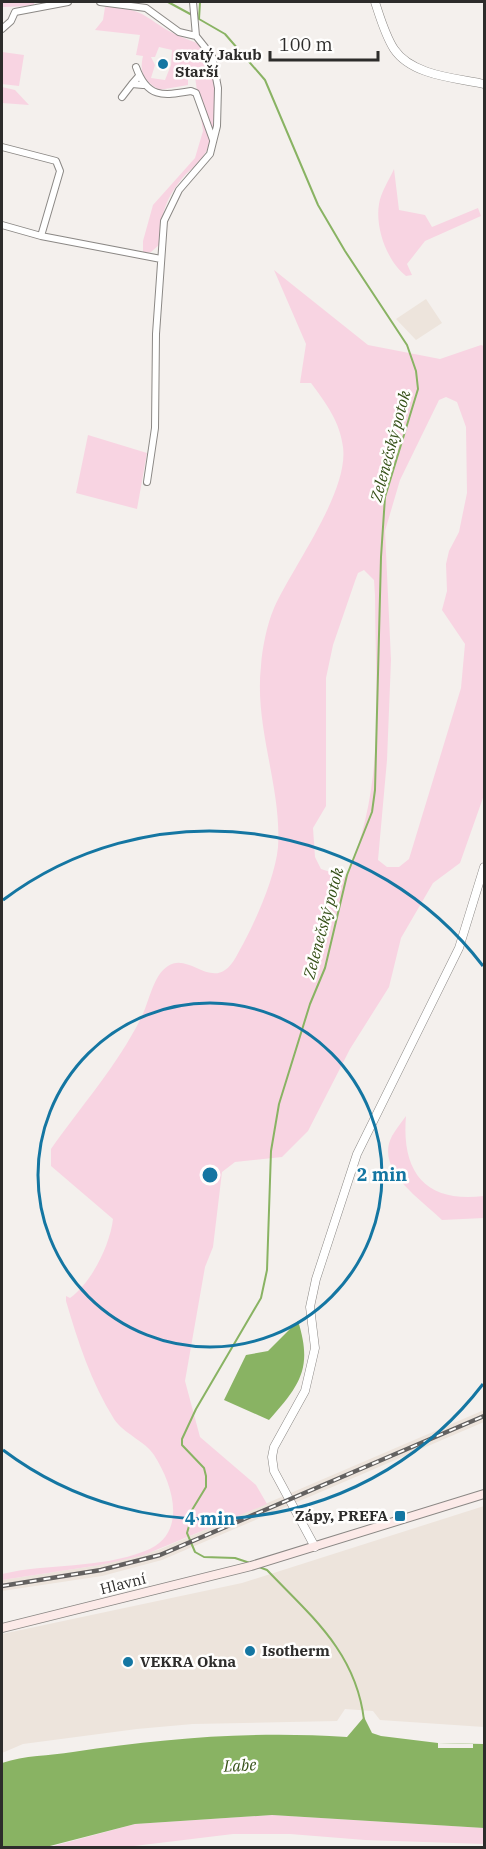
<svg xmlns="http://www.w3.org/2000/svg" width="486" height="1849" viewBox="0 0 486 1849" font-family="'IBM Plex Serif',serif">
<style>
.built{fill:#ede4dc}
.green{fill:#f8d4e2;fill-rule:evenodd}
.water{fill:#89b363}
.pier{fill:#f4f0ed}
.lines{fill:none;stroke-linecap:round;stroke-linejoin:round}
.stream{stroke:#89b363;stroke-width:2}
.minor-casing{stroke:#8b8885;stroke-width:8}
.tertiary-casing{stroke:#8b8885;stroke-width:9}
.secondary-casing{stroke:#8b8885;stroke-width:10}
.minor{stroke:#fff;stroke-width:6}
.tertiary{stroke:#fff;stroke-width:8}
.secondary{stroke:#fceae8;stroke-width:8}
.rail-casing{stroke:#636160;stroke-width:4.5}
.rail{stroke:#fffefd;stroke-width:2;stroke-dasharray:7;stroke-linecap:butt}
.ring{fill:none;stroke:#1476a2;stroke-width:3}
.poi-dot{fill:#1476a2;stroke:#fffefd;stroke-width:2}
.labels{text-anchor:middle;stroke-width:5;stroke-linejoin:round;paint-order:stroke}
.poi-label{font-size:15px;font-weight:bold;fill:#2d2c2b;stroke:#fffefd;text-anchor:start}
.street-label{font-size:15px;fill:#2d2c2b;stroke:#fffefd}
.water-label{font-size:16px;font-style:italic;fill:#355017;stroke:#fffefd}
.centre{fill:#1476a2;stroke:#fffefd;stroke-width:3}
.ring-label{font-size:18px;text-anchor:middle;font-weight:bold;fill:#1476a2;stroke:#fffefd;stroke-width:5;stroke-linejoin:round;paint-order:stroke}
</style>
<rect width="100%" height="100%" fill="#f4f0ed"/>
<!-- built -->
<path class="built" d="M426 299 442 323 416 340 396 319Z
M484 1410V1422L162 1560 102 1576 2 1591V1580L100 1565 158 1550Z
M484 1506V1727L380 1720 373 1711 345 1709 337 1721 193 1724 137 1729 23 1744 2 1753V1634L242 1583Z"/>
<!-- green -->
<path class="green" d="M2 2H34V6L2 7Z
M105 7C149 8 144 20 179 36 185 39 194 41 200 45 222 60 217 128 207 150 202 160 194 167 186 174 166 196 160 215 160 244L151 252 143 253V241L153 205 195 158 203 131 195 77H188V85L159 90C144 80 139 74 143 56L136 55 140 35 95 30 103 20ZM159 47 172 50 171 65 165 80 151 78 155 65 151 57H155Z
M2 52 24 55 19 86 2 84Z
M2 87 15 90 29 105 2 103Z
M394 169 399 210 425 215 432 227 478 208 481 216 425 241 407 264 412 275 406 276C387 261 375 228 379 204 381 192 389 180 394 169Z
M274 270 368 345 440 359 481 345 484 346V795L460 863 433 883 401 938 389 987 350 1049 308 1131 282 1157 235 1162 222 1172 213 1247 205 1267 185 1381 200 1437 256 1485 267 1504 144 1555 100 1565 2 1580V1574C48 1563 100 1569 145 1551 188 1535 174 1486 154 1455 145 1441 124 1434 114 1419 91 1382 78 1342 66 1301V1296L70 1298C92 1282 110 1245 113 1219L51 1166V1149C82 1105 117 1066 141 1018 149 1003 153 975 168 966 191 951 214 996 236 957 252 929 275 880 278 847 282 788 254 727 261 666 262 649 267 624 274 608 293 566 349 492 343 447 340 422 326 403 311 383H300L306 344ZM446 397 457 402 466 427 467 493 459 532 449 551 446 564 447 591 442 610 465 644 461 688 409 859 399 867H387L378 860 387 760 391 660 385 531 400 480 439 400ZM364 570 374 580 375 595C375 691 387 786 346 877L321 869 315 857 313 828 326 806V678L333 645 355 581 358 573Z
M88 435 147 453 137 509 76 493Z
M406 1116C401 1174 427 1203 484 1196V1218L442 1220C422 1200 374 1170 392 1136 396 1129 401 1123 406 1116Z
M272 1815 484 1828V1844L365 1840 290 1834H233L126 1847 46 1848 135 1824Z"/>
<!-- water -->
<path class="water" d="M298 1321C313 1368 300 1385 269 1420L224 1400 246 1355 268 1351Z
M364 1717 372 1733 381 1736 438 1743 484 1744V1828L272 1815 135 1824 46 1847H2V1763C25 1755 49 1756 73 1752 167 1738 251 1731 347 1737Z"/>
<!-- pier -->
<path class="pier" d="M438 1743 473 1744V1748H438Z"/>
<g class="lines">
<!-- stream -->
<path class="stream" d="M168 2 192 15
M200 2 199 19 225 34 265 80 318 205 345 251 407 345 416 371 418 389 385 497 381 557 375 790 372 812 347 875 325 968 310 1004 279 1104 271 1151 267 1270 261 1298 196 1409 182 1439V1445L204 1468 206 1476V1487L192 1510 189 1526 187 1533 195 1552 204 1557 235 1558 250 1563
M259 1567 267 1570C311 1616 356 1652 364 1720"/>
<defs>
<path id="minor" d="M100 2 146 8 179 32 196 36
M2 29 11 21 15 12 68 2
M136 67C147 98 162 96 191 91L196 93 213 140
M139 76 132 84 143 85
M122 97 132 84
M2 147 56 161 60 171 41 236
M2 225 41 236 161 259
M147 482 155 428 156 334 164 221 179 190 210 154 217 126 218 88 212 56 196 36 193 2"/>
<path id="tertiary" d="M375 2C380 17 385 35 394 49 412 76 457 78 484 84
M315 1547 274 1471 272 1457 274 1447 305 1391 315 1348 310 1307 316 1279 357 1154 459 948 484 867"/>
<path id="secondary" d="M2 1628 251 1566 484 1494"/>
</defs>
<!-- minor casing -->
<use href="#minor" class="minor-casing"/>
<!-- tertiary casing -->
<use href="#tertiary" class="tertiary-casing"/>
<!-- secondary casing -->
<use href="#secondary" class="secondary-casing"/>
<!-- minor -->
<use href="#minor" class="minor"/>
<!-- tertiary -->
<use href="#tertiary" class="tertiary"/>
<!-- secondary -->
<use href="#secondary" class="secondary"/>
<defs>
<path id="rail" d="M2 1586 101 1570 160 1555 484 1416"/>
</defs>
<!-- rail casing -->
<use href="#rail" class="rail-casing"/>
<!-- rail -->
<use href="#rail" class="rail"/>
</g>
<!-- distance rings -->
<g class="ring">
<circle cx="210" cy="1175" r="172"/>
<path d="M483 1384A344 344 0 0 1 3 1450M3 900A344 344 0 0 1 483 966"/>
</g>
<!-- markers -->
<g class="poi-dot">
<circle cx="163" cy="64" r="6"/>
<rect x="394" y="1510" width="12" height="12" rx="3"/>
<circle cx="250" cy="1651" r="6"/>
<circle cx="128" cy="1662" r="6"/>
</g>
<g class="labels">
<!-- poi labels -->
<g class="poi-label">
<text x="175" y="60">svatý Jakub<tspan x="175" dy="17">Starší</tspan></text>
<text x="388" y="1521" text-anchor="end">Zápy, PREFA</text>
<text x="262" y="1656">Isotherm</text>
<text x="140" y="1667">VEKRA Okna</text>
</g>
<!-- street labels -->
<g class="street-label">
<text transform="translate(123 1584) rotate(-14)" y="5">Hlavní</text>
</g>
<!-- water labels -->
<g class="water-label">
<text transform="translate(390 446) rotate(-75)" y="6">Zelenečský potok</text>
<text transform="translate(323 923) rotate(-75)" y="6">Zelenečský potok</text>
<text transform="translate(240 1765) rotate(-3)" y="6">Labe</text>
</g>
</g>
<circle cx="210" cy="1175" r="9" class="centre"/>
<g class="ring-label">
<text x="382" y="1181">2 min</text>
<text x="210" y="1525">4 min</text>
</g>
<!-- border -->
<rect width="486" height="1849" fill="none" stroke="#2d2c2b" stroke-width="6"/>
<!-- scale -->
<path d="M270 51v9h108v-9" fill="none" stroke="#2d2c2b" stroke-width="3"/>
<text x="279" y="51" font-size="18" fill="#2d2c2b" stroke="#fffefd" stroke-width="4.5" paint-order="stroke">100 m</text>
</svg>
